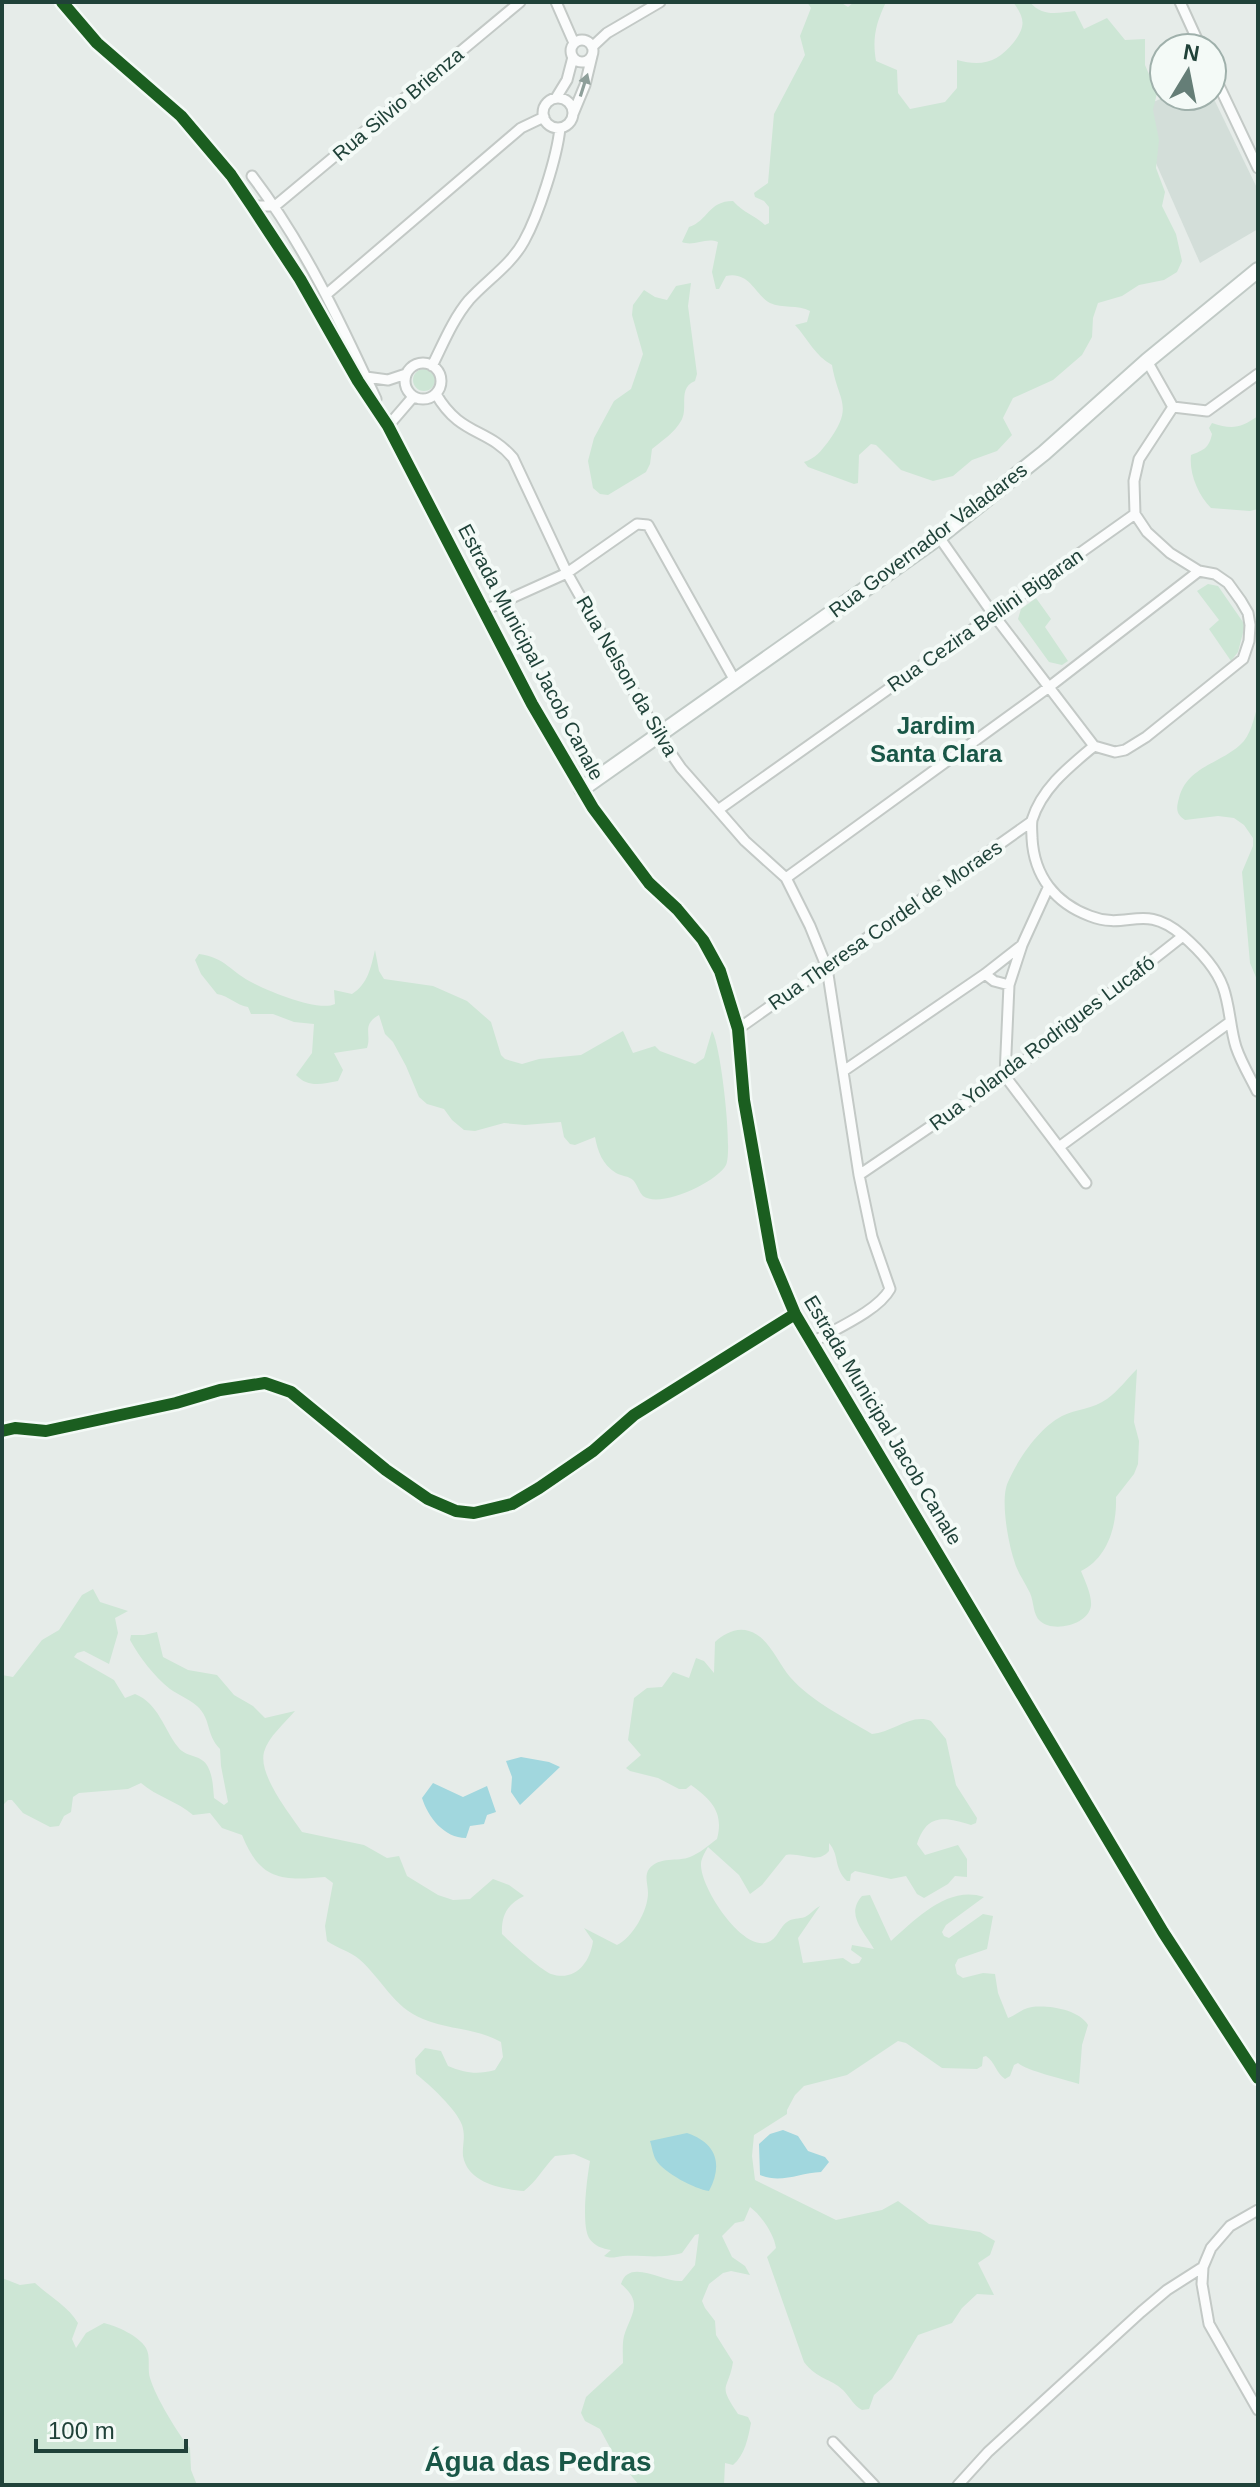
<svg xmlns="http://www.w3.org/2000/svg" width="1260" height="2487" viewBox="0 0 1260 2487" font-family="Helvetica,sans-serif">
<style>
.built{fill:#d3ded9}
.green{fill:#cde6d5}
.water{fill:#a1d7de}
.lines{fill:none;stroke-linecap:round;stroke-linejoin:round}
.street-casing{stroke:#c3c9c6;stroke-width:13}
.secondary-casing{stroke:#c1cac6;stroke-width:18}
.street{stroke:#fbfcfc;stroke-width:9}
.secondary{stroke:#fbfcfc;stroke-width:14}
.cycleway-casing{stroke:#f4faf7;stroke-width:17}
.cycleway{stroke:#1b5e20;stroke-width:12}
.oneway{fill:#8e9f9a}
.labels{text-anchor:middle;stroke-width:8;stroke-linejoin:round;paint-order:stroke}
.street-label{font-size:20px;fill:#204239;stroke:#f4faf7}
.quarter-label{font-size:24px;font-weight:bold;fill:#195747;stroke:#f4faf7}
.district-label{font-size:28px;font-weight:bold;fill:#195747;stroke:#f4faf7}
</style>
<rect width="100%" height="100%" fill="#e6ece9"/>
<!-- built -->
<path class="built" d="M1212 95 1258 190V229L1200 263 1133 111 1167 96Z"/>
<!-- green -->
<path class="green" d="M807 2H840L848 7 854 2H886C876 23 872 38 876 61L897 70 898 93 910 109 945 102 957 88V60C982 67 998 62 1014 42 1026 26 1025 18 1013 2H1030C1042 17 1057 13 1075 11L1084 29 1107 18 1125 40 1145 39V65L1157 93 1153 110 1159 140 1156 168 1165 192 1162 206 1176 234 1182 261 1177 272 1164 280 1139 285 1122 296 1098 303 1093 318 1092 337 1082 355 1053 380 1013 398 1003 418 1012 435 997 451 972 460 953 476 933 481 901 470 876 445 871 444 859 455 858 483 854 484 808 467 804 462C816 458 820 452 828 442 855 405 838 402 832 365 815 356 808 339 795 325L807 322 810 311C798 304 782 309 770 303 755 295 750 271 726 276L719 289H716L712 272 718 242C705 237 694 247 682 242L689 227C708 221 708 201 733 201 745 214 753 214 765 225L769 223V207L764 201 755 197 754 193 768 183 774 114 805 55 800 36 811 8Z
M691 283 688 306 697 374 695 381C677 388 689 408 681 421 674 433 663 440 652 449L650 464 646 472 608 495 600 494 593 488 588 461 594 438 614 401 631 389 643 354 632 315 633 305 644 290 655 297 667 300 676 286Z
M413 380a11 11 0 1 1 22 0a11 11 0 1 1-22 0Z
M1258 416V509L1250 511 1211 508C1198 495 1189 473 1191 455 1204 450 1209 448 1212 434L1209 428 1212 423C1232 430 1241 428 1258 416Z
M1208 584 1218 586 1245 625 1238 652 1231 661 1209 629 1219 620 1197 591Z
M1036 598 1051 619 1045 627 1068 661 1062 665 1049 662 1018 619 1021 609Z
M1258 705V982L1250 963 1242 872 1253 846V838L1244 825 1234 818 1218 816 1185 820C1176 814 1176 809 1179 798 1187 767 1219 764 1240 745 1251 736 1254 717 1258 705Z
M375 950 379 971 384 979 433 986 467 1001 491 1022 501 1055 505 1059 522 1064 539 1059 581 1055 623 1031 633 1053 655 1046 660 1051 695 1064 704 1058 712 1031C721 1045 733 1151 726 1165 717 1182 660 1209 643 1196 639 1192 637 1184 633 1180 629 1176 621 1176 616 1173 602 1164 598 1152 595 1137L575 1145 570 1144 564 1137 561 1122 525 1125 504 1123 475 1131 464 1130 452 1120 444 1109 427 1104 419 1097 406 1066 393 1042 385 1034 379 1015C361 1025 372 1034 367 1048L334 1053 343 1070 338 1081C322 1084 308 1088 296 1075L312 1053 314 1024 294 1022 273 1014H251L248 1007C236 1005 229 996 217 994L201 974 195 960 199 954C225 957 232 973 253 983 270 992 319 1012 335 1004L334 990 352 994C368 984 371 967 375 950Z
M1137 1369 1134 1422 1139 1441 1138 1464 1134 1474 1116 1497C1117 1525 1108 1558 1081 1571 1085 1581 1092 1595 1091 1606 1088 1625 1053 1633 1040 1621 1033 1615 1034 1602 1030 1593 1025 1582 1017 1572 1014 1560 1008 1542 1000 1499 1008 1482 1018 1459 1039 1428 1062 1416 1076 1409 1093 1409 1107 1399 1118 1391 1128 1378 1137 1369Z
M93 1589 100 1602 128 1611 115 1618 118 1633 109 1664 84 1651 77 1653 74 1657 114 1680 125 1698 135 1694C159 1704 163 1728 178 1747 186 1758 202 1754 208 1767 213 1777 213 1787 214 1798L224 1805 228 1802 221 1766 220 1749C205 1733 212 1720 197 1706 189 1699 179 1695 170 1689 154 1676 140 1658 130 1640L131 1635H144L157 1632 163 1657 188 1670 217 1675 234 1695 253 1706 265 1718 295 1711C285 1723 268 1737 264 1752 258 1775 290 1814 302 1832L364 1845 387 1858 399 1856 407 1876 438 1895 453 1900 470 1899 493 1879 509 1885 524 1896C507 1904 501 1916 502 1934 511 1943 541 1970 551 1974 575 1982 590 1963 593 1941L584 1928 617 1945C632 1938 648 1911 648 1893 648 1885 644 1876 649 1869 659 1856 678 1862 690 1857 700 1853 709 1845 717 1839 724 1813 712 1800 691 1785L686 1789H679L658 1778 630 1771 626 1768 641 1755 628 1740 634 1698 647 1688 662 1687 673 1672 689 1678 696 1658 704 1661 714 1673 715 1642C724 1634 736 1627 749 1631 768 1636 778 1663 790 1677 812 1702 844 1717 872 1734 892 1733 911 1713 931 1721L946 1739 956 1785 977 1818 976 1823 971 1825C945 1817 927 1813 917 1844L925 1855 958 1845 967 1859V1877L955 1876 948 1884 924 1898 917 1894 906 1876 891 1879 855 1871 851 1874 850 1881H847C833 1867 840 1856 829 1843V1851C817 1865 801 1852 786 1855L762 1885 750 1894 739 1875 708 1847C705 1852 701 1859 701 1864 700 1887 740 1948 765 1943 777 1941 778 1929 787 1922 792 1918 799 1919 805 1917 811 1914 814 1909 820 1906L798 1938 803 1963 843 1958 852 1964 859 1963 862 1958 851 1950 852 1945 874 1949C864 1931 845 1915 862 1896L870 1895 891 1941C916 1919 948 1885 984 1897L946 1925 942 1932 944 1936 949 1938 983 1914 993 1916 987 1949 958 1959 955 1965 957 1974 963 1978 983 1973 995 1974 998 1993 1008 2018C1016 2015 1023 2008 1032 2007 1050 2005 1079 2010 1088 2025L1082 2045 1079 2084C1064 2079 1027 2071 1018 2063L1014 2065 1010 2076 1005 2079C996 2073 995 2062 986 2056L983 2057 982 2066 977 2069 942 2068 906 2043 898 2041 847 2075 804 2086 795 2095 787 2110V2114L754 2135 752 2156 755 2180 836 2220 882 2210 898 2201 929 2224 980 2232 995 2241 990 2255 978 2263 994 2295 977 2294 962 2308 952 2323 918 2335 892 2379 874 2395 869 2409 862 2410C853 2405 850 2397 843 2390 830 2378 818 2380 804 2362L767 2257 776 2248C774 2234 761 2215 750 2207L744 2221 735 2223 722 2236 732 2257 745 2266 750 2275 731 2271 723 2273 709 2284 702 2301 705 2308 715 2321 716 2335 733 2362C728 2392 717 2383 738 2414L748 2417 751 2423C748 2438 745 2455 733 2465L725 2463 724 2485H639L614 2455 600 2429 585 2421 581 2413 586 2397 623 2363C623 2355 622 2344 624 2336 631 2314 644 2303 621 2284 629 2257 664 2283 682 2281L695 2265 699 2234 695 2235 682 2253C659 2259 646 2255 623 2256 615 2257 612 2259 604 2256L611 2250C603 2249 594 2246 589 2238 581 2223 587 2178 590 2161L574 2154 555 2156C543 2168 537 2181 524 2191 501 2189 468 2183 463 2156 462 2145 466 2137 462 2125 457 2110 429 2084 416 2074L415 2059 425 2048 441 2051 448 2066C465 2073 477 2075 495 2070L503 2057 501 2042C476 2028 449 2030 423 2019 393 2007 382 1979 359 1959 351 1952 337 1948 327 1941L325 1926 333 1883 325 1877C281 1881 260 1880 242 1835L222 1828 210 1813 193 1815C177 1801 157 1797 141 1783L128 1789 79 1793 73 1797 71 1812 64 1816 59 1826 50 1827 23 1813 12 1800H8L2 1806V1675L13 1677 42 1640 59 1630 82 1595Z
M2 2278 20 2285 35 2283C50 2297 68 2306 78 2323L72 2339 76 2348 86 2333 104 2323C117 2326 139 2336 146 2348 151 2357 147 2368 150 2378 155 2396 178 2434 190 2448L191 2470 197 2485H2Z"/>
<!-- water -->
<path class="water" d="M521 1757 549 1762 560 1767 520 1805 511 1792 512 1777 506 1761Z
M433 1783 463 1797 487 1786 496 1812 487 1815 484 1824 470 1826 466 1838C444 1838 428 1817 422 1798Z
M783 2130 798 2136 808 2151 825 2157 829 2162 821 2172C799 2173 781 2184 760 2175L759 2144 770 2134Z
M687 2133C717 2143 723 2165 709 2191 695 2189 664 2173 656 2160 653 2155 652 2147 650 2141Z"/>
<g class="lines">
<defs>
<path id="street" d="M62 2 97 43 181 116 231 175 252 206 300 279 358 381 388 426 532 704 593 808 649 883 677 909 703 940 720 971 738 1029 744 1100 772 1259 795 1314 1163 1932 1258 2078
M556 2 574 43
M1180 2 1201 48
M571 51a11 11 0 1 1 22 0a11 11 0 1 1-22 0Z
M592 47 607 33 660 2
M1212 71 1258 168
M556 98 567 80 573 57
M543 113a15 15 0 1 1 30 0a15 15 0 1 1-30 0Z
M573 114 585 85 592 56
M252 176C304 244 340 321 376 399
M252 206H275L520 2
M328 293 521 128 544 117
M1147 361 1173 407
M405 381a18 18 0 1 1 36 0a18 18 0 1 1-36 0Z
M432 366C443 344 453 319 469 300 487 280 511 265 524 241 539 214 557 157 560 128
M366 377 388 380 406 374
M436 394C460 436 488 428 513 458L567 573 659 736 681 768 718 810 745 841 786 878 810 926 827 968 859 1175 872 1237 890 1289C878 1311 835 1329 813 1342
M1173 407 1207 411 1258 374
M387 423 388 426 413 397
M939 537 993 614 1094 746
M485 610 567 573 637 524 648 525 734 679
M1094 746 1115 752 1125 750 1146 737 1243 659 1249 641 1250 625 1248 613 1241 601 1228 583 1215 574 1199 571 1170 553 1147 532 1135 514 1134 481 1139 459 1173 407
M1094 746C1069 767 1042 788 1032 820 1031 826 1032 833 1032 838 1034 876 1055 903 1090 916 1128 931 1143 902 1182 935 1197 948 1216 968 1223 987 1230 1006 1230 1028 1236 1047 1241 1062 1250 1077 1257 1091
M718 810 1135 514
M786 878 1049 687 1199 571
M1048 888 1022 945 1009 985 1005 1076 1086 1183
M985 974 994 981 1009 985
M738 1029 1031 822
M845 1070 985 974 1022 945
M1059 1147 1230 1022
M859 1175 1005 1076 1183 936
M2 1431 15 1428 46 1431 176 1403 220 1390 265 1383 291 1392 386 1470 428 1499 456 1511 474 1513 512 1504 539 1488 593 1451 634 1415 795 1314
M1258 2210 1230 2226 1211 2248 1203 2267 1202 2284 1209 2324 1258 2410
M833 2442 874 2485
M958 2485 988 2452 1141 2312 1167 2290 1203 2267"/>
<path id="secondary" d="M582 789 939 537 1044 453 1147 361 1258 270"/>
</defs>
<!-- street casing -->
<use href="#street" class="street-casing"/>
<!-- secondary casing -->
<use href="#secondary" class="secondary-casing"/>
<!-- street -->
<use href="#street" class="street"/>
<!-- secondary -->
<use href="#secondary" class="secondary"/>
<defs>
<path id="cycleway" d="M62 2 97 43 181 116 231 175 252 206 300 279 358 381 388 426 532 704 593 808 649 883 677 909 703 940 720 971 738 1029 744 1100 772 1259 795 1314 1163 1932 1258 2078
M2 1431 15 1428 46 1431 176 1403 220 1390 265 1383 291 1392 386 1470 428 1499 456 1511 474 1513 512 1504 539 1488 593 1451 634 1415 795 1314"/>
</defs>
<!-- cycleway casing -->
<use href="#cycleway" class="cycleway-casing"/>
<!-- cycleway -->
<use href="#cycleway" class="cycleway"/>
</g>
<!-- one-way arrows -->
<defs><path id="oneway-solid" d="M-6-.8H1V-3.2L6.5 0L1 3.2V.8H-6Z" transform="scale(2)"/></defs>
<use class="oneway" href="#oneway-solid" transform="translate(584 85) rotate(-72)"/>
<g class="labels">
<!-- street labels -->
<g class="street-label">
<text transform="translate(398 104) rotate(-40)" y="7">Rua Silvio Brienza</text>
<text transform="translate(928 540) rotate(-37)" y="7">Rua Governador Valadares</text>
<text transform="translate(985 620) rotate(-35)" y="7">Rua Cezira Bellini Bigaran</text>
<text transform="translate(531 652) rotate(62)" y="7">Estrada Municipal Jacob Canale</text>
<text transform="translate(627 676) rotate(60)" y="7">Rua Nelson da Silva</text>
<text transform="translate(885 925) rotate(-35)" y="7">Rua Theresa Cordel de Moraes</text>
<text transform="translate(1042 1043) rotate(-37)" y="7">Rua Yolanda Rodrigues Lucafó</text>
<text transform="translate(883 1420) rotate(59)" y="7">Estrada Municipal Jacob Canale</text>
</g>
<!-- quarter labels -->
<g class="quarter-label">
<text x="936" y="734">Jardim<tspan x="936" dy="28">Santa Clara</tspan></text>
</g>
<!-- district labels -->
<g class="district-label">
<text x="538" y="2471">Água das Pedras</text>
</g>
</g>
<!-- border -->
<rect width="1260" height="2487" fill="none" stroke="#204239" stroke-width="8"/>
<!-- north arrow -->
<g transform="translate(1188 72) rotate(10)"><circle r="38" fill="#f4faf7" stroke="#9fb0ab" stroke-width="2"/>
<path d="M0-6L14 30L0 20L-14 30Z" fill="#657e77"/>
<text y="-12" font-size="22" font-weight="bold" text-anchor="middle" fill="#204239">N</text>
</g>
<!-- scale -->
<path d="M36 2439v12h150v-12" fill="none" stroke="#204239" stroke-width="4"/>
<text x="48" y="2439" font-size="24" fill="#204239" stroke="#f4faf7" stroke-width="6" paint-order="stroke">100 m</text>
</svg>
